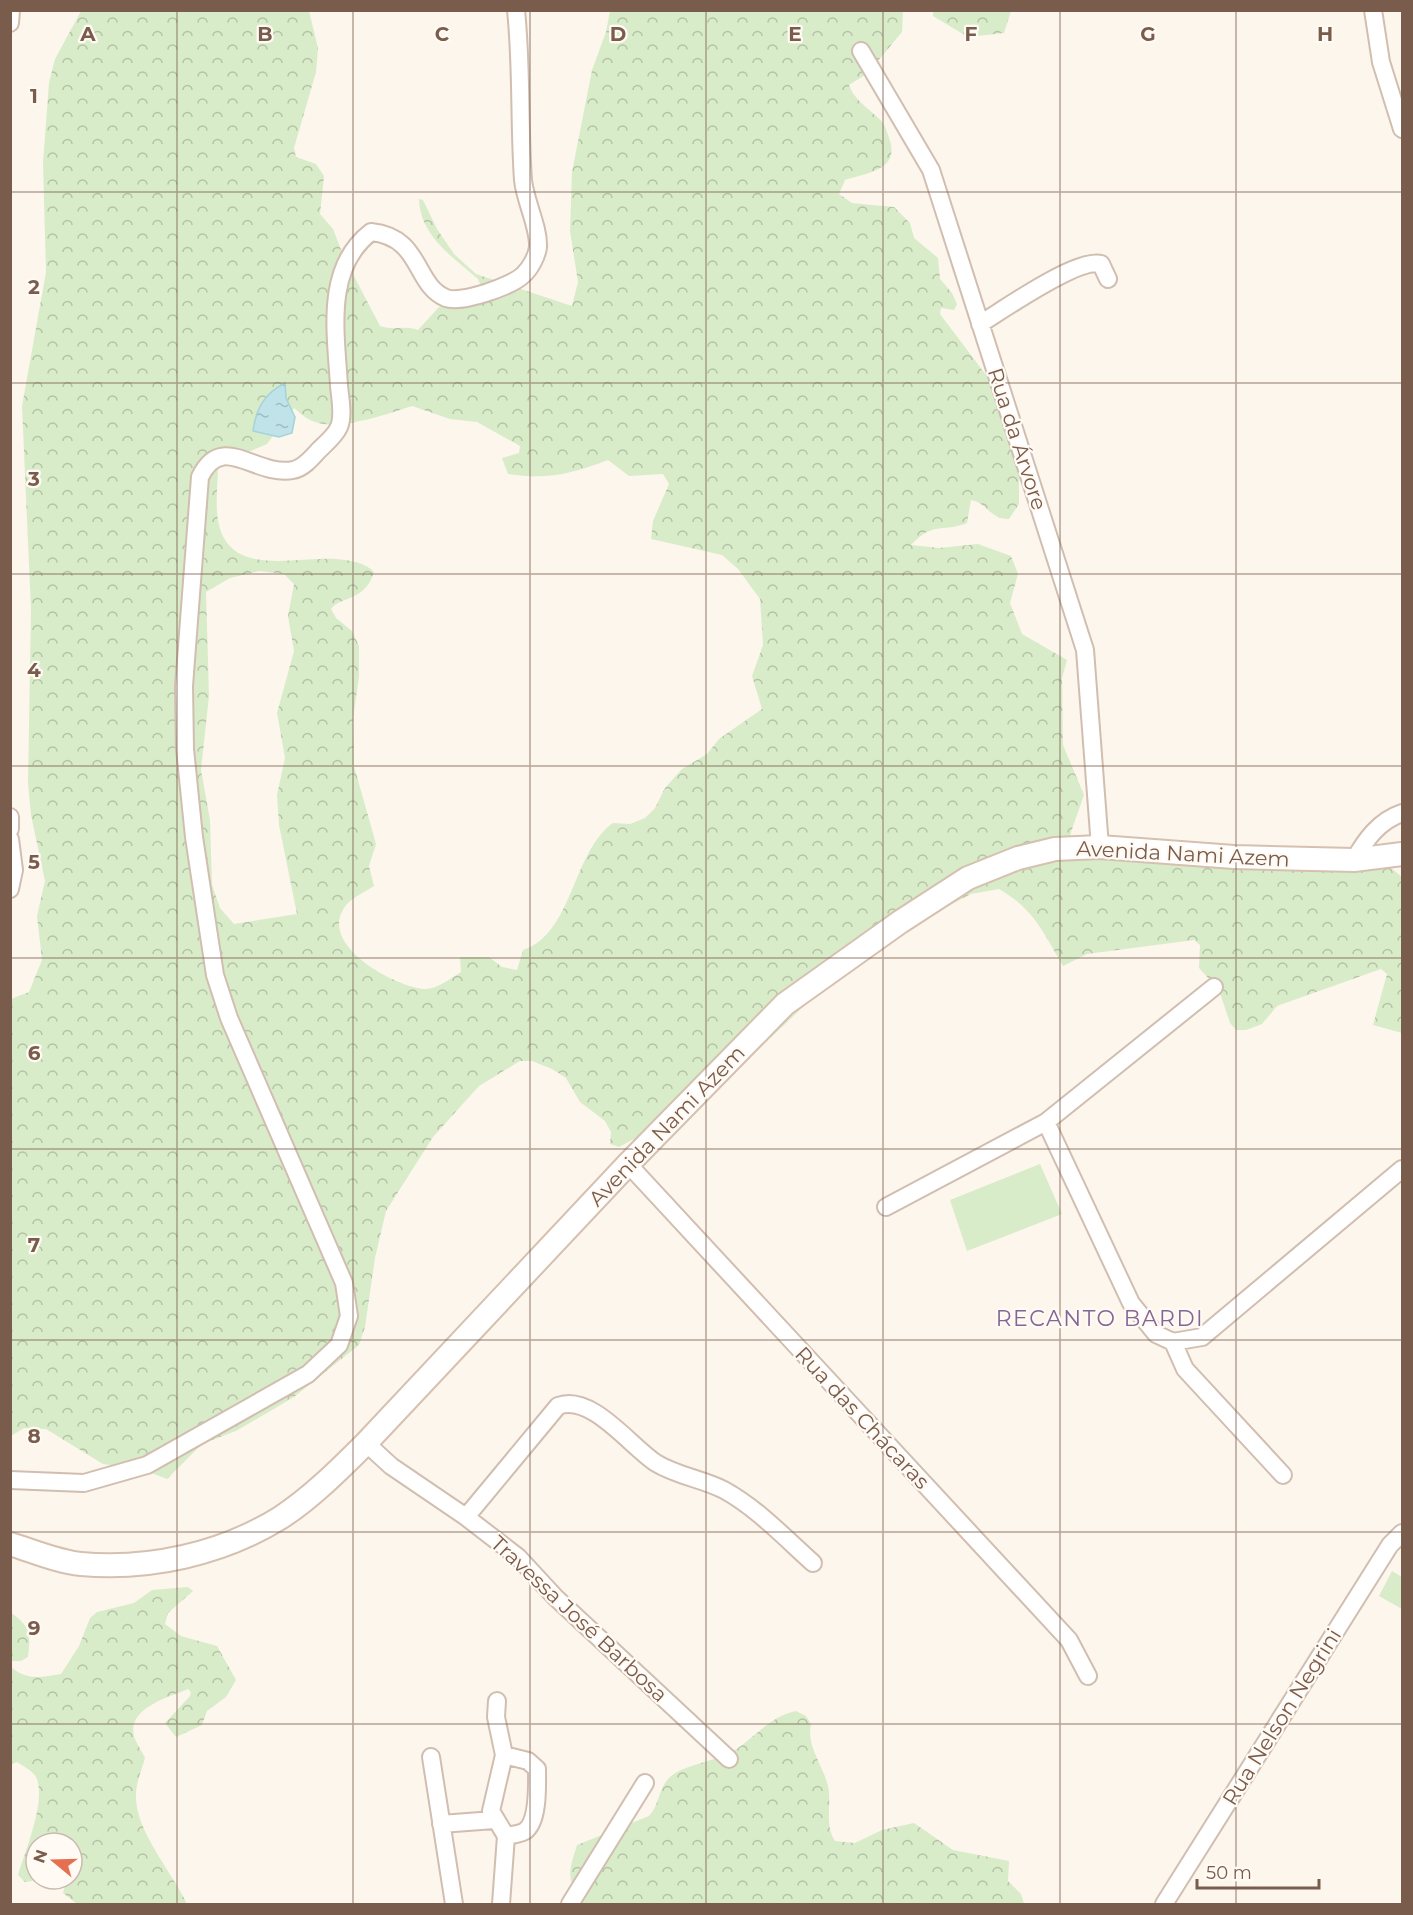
<svg xmlns="http://www.w3.org/2000/svg" width="1413" height="1915" viewBox="0 0 1413 1915" font-family="Montserrat,sans-serif">
<style>
.forest{fill:url(#forest-crowns);fill-rule:evenodd}
.pitch{fill:#d8ecc9}
.water{fill:url(#water-ripples);stroke:#a5d3da;stroke-width:1.5}
.lines{fill:none;stroke-linecap:round;stroke-linejoin:round}
.street-casing{stroke:#d1beb0;stroke-width:20}
.secondary-casing{stroke:#d6c0b0;stroke-width:26}
.street{stroke:#fff;stroke-width:16}
.secondary{stroke:#fff;stroke-width:22}
.grid{fill:none;stroke:#7a5c4d;stroke-width:1.5;stroke-opacity:0.55}
.labels{text-anchor:middle;stroke-width:4.5;stroke-linejoin:round;paint-order:stroke}
.street-label{font-size:21px;fill:#7a5c4d;stroke:#fffaf3}
.neighbourhood-label{font-size:22px;letter-spacing:1.5px;fill:#846695;stroke:#fffaf3}
.grid-label{font-size:20px;text-anchor:middle;font-weight:bold;fill:#7a5c4d;stroke:#fffaf3;stroke-width:4.5;stroke-linejoin:round;paint-order:stroke}
</style>
<defs>
<pattern id="forest-crowns" width="20" height="18" patternUnits="userSpaceOnUse" patternTransform="scale(1.5)"><rect width="20" height="18" fill="#d8ecc9"/><path d="M2 6a3 3 0 1 1 6 0M12 15a3 3 0 1 1 6 0" fill="none" stroke="#b4c2a5"/></pattern>
<pattern id="water-ripples" width="26" height="14" patternUnits="userSpaceOnUse" patternTransform="scale(1.5)"><rect width="26" height="14" fill="#bfe3e8"/><path d="M2 4q2-2 4 0t4 0M15 11q2-2 4 0t4 0" fill="none" stroke="#a0bbbe"/></pattern>
</defs>
<rect width="100%" height="100%" fill="#fdf6ec"/>
<!-- forest -->
<path class="forest" d="M81 11H309L318 48 316 72 294 148 296 157 316 164 324 176 320 214 333 229 344 257 380 326C394 331 404 325 418 330L439 307 480 293 482 288 478 279C453 257 420 236 419 199L423 200 437 229 454 254 476 274 572 306 578 282 570 231 572 172 592 70 606 32 610 11H903L902 32 868 73 849 85C855 102 872 110 883 123 886 128 888 135 890 141 899 170 867 173 845 180L839 194 852 203 894 207 910 223 914 238 938 258 940 279 952 293 957 304 954 310 941 308 940 314 986 375 1004 421 1019 475V504L1009 519C990 519 987 503 971 500L967 523C941 533 933 521 911 545L939 548 978 544 1011 556 1018 574 1010 603 1022 634 1067 660 1062 678 1063 745 1084 795 1071 832 1070 853 1100 859 1385 863 1402 877V1033L1373 1025 1387 974 1381 969 1277 1006 1262 1024 1246 1030H1236L1230 1023 1219 990 1199 968 1200 945 1194 940 1087 954 1063 966C1043 932 1034 909 999 889L971 894 896 933 826 985 740 1067 647 1132 619 1147 610 1144 611 1132 605 1121 580 1102 566 1078 552 1069 532 1061H520L479 1086 433 1137 386 1211 375 1258 365 1327 359 1345 294 1397 236 1431 202 1444 167 1479 141 1469 103 1464 46 1429 24 1428 11 1436V999L29 992 42 960 37 916 45 881 31 815 28 783 31 610 22 406 46 272 43 163 49 83 55 59ZM412 406 450 419 477 422 520 446 519 453 502 458 508 474C547 480 571 474 608 460L629 476 663 474 669 484 653 521 651 539 722 555 738 569 760 599 763 645 752 676 762 709 719 739 707 754 682 769 665 788 655 808 645 818 630 824 613 823C572 852 573 934 523 950L517 970 502 967 489 957H460L461 972C451 978 436 990 424 989 393 986 314 943 347 904 354 897 366 891 374 886L369 866 376 844 354 766 353 719 359 676V646L352 631 336 618 331 609C340 596 365 602 374 572 365 562 348 560 336 559 289 557 222 579 217 512 216 496 218 481 218 465L267 444 294 408C299 412 304 417 310 420 335 433 387 414 412 406ZM259 571 284 574 294 584 288 616 294 651 277 713 285 758 277 795 279 825 297 914 234 924 220 908 212 885 210 820 201 770 209 696 206 592 230 578Z
M933 11V10L1011 11 1004 33 968 37 933 16Z
M188 1587 193 1591 168 1613 165 1624 181 1636 217 1646 236 1680 226 1697 207 1711 202 1725 176 1737 165 1723 190 1696 191 1692 188 1689C169 1697 127 1708 134 1736 136 1743 142 1751 145 1758 142 1769 136 1783 136 1794 134 1830 173 1873 187 1904H77L63 1893 66 1881 62 1879H72V1843H36V1879H46L25 1882 18 1875C25 1851 47 1800 36 1777 33 1771 23 1766 17 1762L11 1764V1667C27 1681 42 1677 61 1674L79 1646 90 1618 97 1612 134 1603 152 1590Z
M10 1612C30 1626 31 1633 28 1657L21 1661H11Z
M796 1711 806 1716 811 1724C806 1746 823 1765 828 1786 832 1805 824 1824 835 1841L855 1843 882 1830 914 1823 953 1850 1009 1861 1008 1881 1021 1894 1024 1904H582L577 1902 578 1895C565 1877 571 1865 577 1845L649 1816C660 1805 658 1787 671 1776 688 1763 716 1762 735 1750 756 1736 771 1716 796 1711Z"/>
<!-- pitch -->
<path class="pitch" d="M1040 1164 1062 1214 967 1251 950 1200Z
M1392 1571 1402 1577V1609L1379 1596Z"/>
<!-- water -->
<path class="water" d="M285 383 286 398 295 417 292 433 279 437 253 431C256 408 265 393 285 383Z"/>
<g class="lines">
<defs>
<path id="street" d="M1373 10 1381 62 1402 129
M10 23 11 10
M861 51 931 170 1085 650 1100 847
M980 324C1003 310 1078 257 1101 264L1108 279
M10 817V829
M10 839 14 870 10 889
M1354 860C1366 839 1379 821 1402 813
M1046 1122 1131 1303 1156 1334 1173 1342 1185 1369 1283 1475
M628 1164 1069 1640 1088 1676
M886 1207 1046 1122 1214 987
M1173 1342 1202 1337 1402 1169
M366 1443 391 1466 466 1517 518 1557 555 1597 729 1759
M10 1480 84 1483 147 1465 308 1374 339 1345 349 1316 344 1283 229 1018 215 975 194 837 185 749 184 686 200 477C222 431 255 477 293 470 303 468 311 459 318 451 325 444 335 436 339 427 344 415 340 398 339 386 336 333 324 268 371 232 422 237 414 285 446 298 461 304 512 286 523 275 530 269 537 256 538 247 539 227 525 201 523 180 519 123 522 67 516 10
M466 1517 558 1406C591 1393 630 1446 656 1463 677 1476 703 1479 724 1490 757 1508 785 1538 813 1563
M497 1701 496 1717 504 1755 491 1811 506 1836 501 1904
M504 1755 528 1761 537 1769C537 1784 539 1821 525 1831 520 1834 512 1835 506 1836
M431 1757 454 1904
M441 1824 494 1820
M570 1904 645 1783
M1164 1904 1390 1545 1402 1533"/>
<path id="secondary" d="M10 1544C33 1551 58 1562 81 1564 149 1570 222 1554 280 1518 311 1498 340 1469 366 1443L628 1164 785 1004 900 922 968 878 1018 858 1055 849 1100 847 1234 857 1354 860 1402 854"/>
</defs>
<!-- street casing -->
<use href="#street" class="street-casing"/>
<!-- secondary casing -->
<use href="#secondary" class="secondary-casing"/>
<!-- street -->
<use href="#street" class="street"/>
<!-- secondary -->
<use href="#secondary" class="secondary"/>
</g>
<!-- grid -->
<path class="grid" d="M177 10V1904M353 10V1904M530 10V1904M706 10V1904M883 10V1904M1060 10V1904M1236 10V1904M10 192H1402M10 383H1402M10 574H1402M10 766H1402M10 958H1402M10 1149H1402M10 1340H1402M10 1532H1402M10 1724H1402"/>
<g class="labels">
<!-- street labels -->
<g class="street-label">
<text transform="translate(1017 439) rotate(72)" y="7">Rua da Árvore</text>
<text transform="translate(1183 854) rotate(3)" y="7">Avenida Nami Azem</text>
<text transform="translate(667 1126) rotate(-46)" y="7">Avenida Nami Azem</text>
<text transform="translate(862 1418) rotate(47)" y="7">Rua das Chácaras</text>
<text transform="translate(579 1619) rotate(43)" y="7">Travessa José Barbosa</text>
<text transform="translate(1282 1717) rotate(-58)" y="7">Rua Nelson Negrini</text>
</g>
<!-- neighbourhood labels -->
<g class="neighbourhood-label">
<text x="1100" y="1326">RECANTO BARDI</text>
</g>
</g>
<g class="grid-label">
<text x="88" y="41">A</text>
<text x="265" y="41">B</text>
<text x="442" y="41">C</text>
<text x="618" y="41">D</text>
<text x="795" y="41">E</text>
<text x="971" y="41">F</text>
<text x="1148" y="41">G</text>
<text x="1325" y="41">H</text>
<text x="34" y="103">1</text>
<text x="34" y="294">2</text>
<text x="34" y="486">3</text>
<text x="34" y="677">4</text>
<text x="34" y="869">5</text>
<text x="34" y="1060">6</text>
<text x="34" y="1252">7</text>
<text x="34" y="1443">8</text>
<text x="34" y="1635">9</text>
</g>
<!-- border -->
<rect width="1413" height="1915" fill="none" stroke="#7a5c4d" stroke-width="24"/>
<!-- north arrow -->
<g transform="translate(54 1861) rotate(289)"><circle r="28" fill="#fffaf3" stroke="#cabbb1" stroke-width="1.5"/>
<path d="M0-4.5L10 22L0 15L-10 22Z" fill="#e76f51"/>
<text y="-9" font-size="16" font-weight="bold" text-anchor="middle" fill="#7a5c4d">N</text>
</g>
<!-- scale -->
<path d="M1197 1879v9h122v-9" fill="none" stroke="#7a5c4d" stroke-width="3"/>
<text x="1206" y="1879" font-size="18" fill="#7a5c4d" stroke="#fffaf3" stroke-width="4.5" paint-order="stroke">50 m</text>
</svg>
